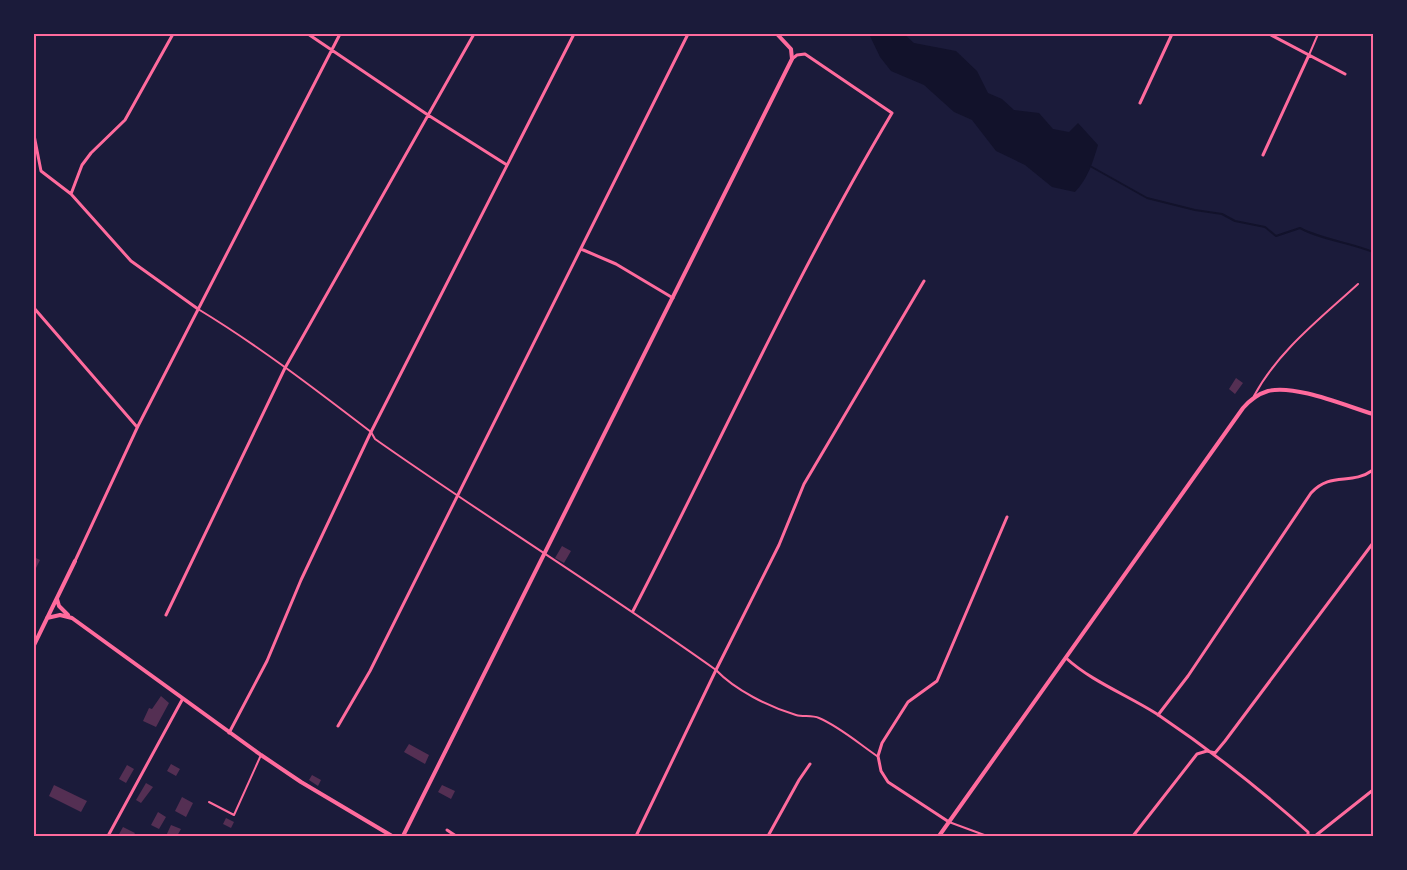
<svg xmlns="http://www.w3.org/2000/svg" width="1407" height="870" viewBox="0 0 1407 870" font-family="Montserrat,sans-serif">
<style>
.water{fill:#12122b}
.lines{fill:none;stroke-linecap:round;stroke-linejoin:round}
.stream{stroke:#12122b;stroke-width:2}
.building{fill:#542f53}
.service{stroke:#ff6b9d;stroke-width:2}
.minor{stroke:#ff6b9d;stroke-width:3}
.tertiary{stroke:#ff6b9d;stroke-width:4}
.neatline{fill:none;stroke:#ff6b9d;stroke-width:2}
</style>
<rect width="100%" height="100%" fill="#1b1b3a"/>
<!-- water -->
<path class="water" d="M869 34H904L914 43 956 51 977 71 988 93 1002 99 1014 110 1039 113 1053 129 1069 132 1078 123 1098 145C1093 162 1088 178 1075 192L1052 187 1025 165 996 151 972 120 954 112 924 85 891 71 880 57Z"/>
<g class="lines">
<!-- stream -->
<path class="stream" d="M1090 166 1147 198 1195 210 1222 214 1235 221 1265 227 1276 236 1300 228C1322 240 1349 242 1373 252"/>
</g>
<!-- building -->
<path class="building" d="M1236 378 1243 383 1235 394 1229 389Z
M562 546 571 551 564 563 555 558Z
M34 557 40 560 34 572Z
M161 696 169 703 156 727 143 721 149 708 152 709Z
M409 744 429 755 425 764 404 752Z
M171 764 180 769 176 776 167 771Z
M127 765 134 769 126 783 119 779Z
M312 775 321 780 318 786 309 780Z
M146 783 153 787 141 803 136 800Z
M54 785 87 801 81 812 49 796Z
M442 785 455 791 451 799 438 792Z
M182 797 193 803 186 817 175 811Z
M158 812 166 817 159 829 151 825Z
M226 818 234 822 231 828 223 824Z
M171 825 181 829 177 836H166Z
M123 827 135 833 133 836H118Z"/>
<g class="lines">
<!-- service -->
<path class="service" d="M1309 55 1318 34
M198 309C259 346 315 389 371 432L375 439C487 518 604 590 716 670 735 690 769 707 796 715 803 717 812 715 819 718 840 727 858 743 877 756
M1254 396C1278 351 1321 318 1358 284
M209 802 234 815 261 755
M949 822 987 836"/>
<!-- minor -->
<path class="minor" d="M308 34 428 115 507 165
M1269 34 1345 74
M1140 103 1172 34
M34 135 41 171 71 194 131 261 198 309
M1263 155 1309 55
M71 194 82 165 91 153 125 120 173 34
M581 249 616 264 673 298
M34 308 137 427
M75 561 138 426 340 34
M633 611C719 445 796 274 892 113L805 54 797 55 792 59
M166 615 285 368 474 34
M1066 658C1091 681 1127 695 1157 714 1209 749 1261 790 1308 832V836
M1158 715 1188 676 1311 493C1331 471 1351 486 1373 470
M338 726 370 671 688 34
M229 733 267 661 301 580 371 432 574 34
M949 822 888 782 881 771 878 756 882 743 908 702 937 681 1007 517
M447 830 456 836
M108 836 182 700
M636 836 716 670 779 545 804 484 924 281
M768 836 799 780 810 764
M1133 836 1197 754 1207 751 1215 753 1225 741 1373 543
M1315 836 1373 790"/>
<!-- tertiary -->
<path class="tertiary" d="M57 599 59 606 68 615
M47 618 60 615 72 618 261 755 301 782 392 836
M34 645 75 561
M403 836 792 59 791 49 777 34
M939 836 1243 408C1250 400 1258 394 1268 391 1295 384 1346 406 1373 414"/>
</g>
<!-- border -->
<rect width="1407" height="870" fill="none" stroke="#1b1b3a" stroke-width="70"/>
<rect x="35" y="35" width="1337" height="800" class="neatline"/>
</svg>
